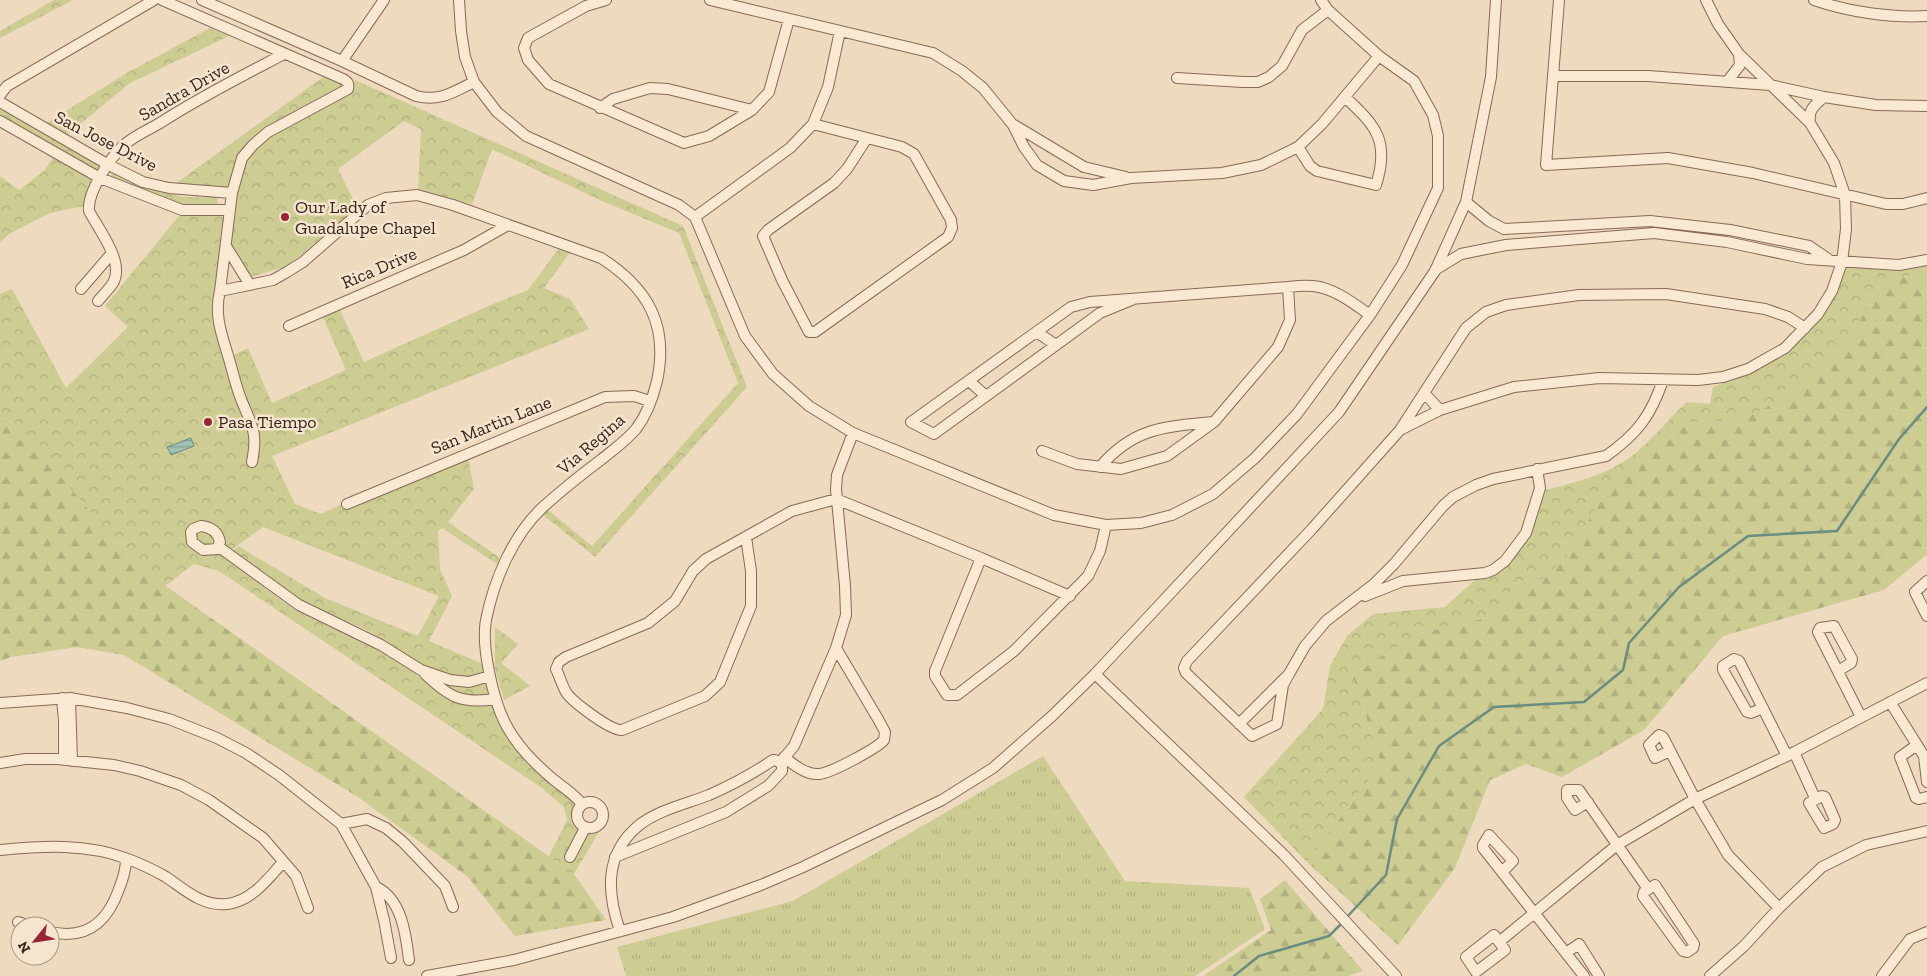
<svg xmlns="http://www.w3.org/2000/svg" width="1927" height="976" viewBox="0 0 1927 976" font-family="'Zilla Slab',serif">
<style>
.grass{fill:url(#grass-tufts)}
.forest{fill:url(#forest-firs)}
.park{fill:url(#park-crowns)}
.water{fill:url(#water-rules);stroke:#698d80}
.lines{fill:none;stroke-linecap:round;stroke-linejoin:round}
.stream{stroke:#698d80;stroke-width:2.5}
.minor-casing{stroke:#876a57;stroke-width:12}
.minor{stroke:#f9e8d2;stroke-width:10}
.poi-dot{fill:#962635;stroke:#f6e5ce;stroke-width:2}
.labels{text-anchor:middle;stroke-width:5;stroke-linejoin:round;paint-order:stroke}
.street-label{font-size:18px;fill:#36251c;stroke:#f6e5ce}
.poi-label{font-size:18px;fill:#36251c;stroke:#f6e5ce;text-anchor:start}
</style>
<defs>
<pattern id="grass-tufts" width="24" height="20" patternUnits="userSpaceOnUse" patternTransform="scale(1.25)"><rect width="24" height="20" fill="#cccc93"/><path d="M3 7l-1-3M5 7V3M7 7l1-3M15 17l-1-3M17 17v-4M19 17l1-3" fill="none" stroke="#b0af7e"/></pattern>
<pattern id="forest-firs" width="22" height="20" patternUnits="userSpaceOnUse" patternTransform="scale(1.25)"><rect width="22" height="20" fill="#cccc93"/><path d="M5 1l3.5 6h-7zM16 11l3.5 6h-7z" fill="#b0af7e"/></pattern>
<pattern id="park-crowns" width="20" height="18" patternUnits="userSpaceOnUse" patternTransform="scale(1.25)"><rect width="20" height="18" fill="#cccc93"/><path d="M2 6a3 3 0 1 1 6 0M12 15a3 3 0 1 1 6 0" fill="none" stroke="#b0af7e"/></pattern>
<pattern id="water-rules" width="6" height="5" patternUnits="userSpaceOnUse" patternTransform="scale(1.25)"><rect width="6" height="5" fill="#a2c0b3"/><path d="M0 2.5h6" fill="none" stroke="#859c91"/></pattern>
</defs>
<rect width="100%" height="100%" fill="#eedabf"/>
<!-- grass -->
<path class="grass" d="M1043 756 1125 881 1249 888 1265 929 1195 976H626L617 947 793 901Z"/>
<!-- forest -->
<path class="forest" d="M1927 270V554L1884 590 1723 636 1644 730 1562 777 1526 764 1490 780 1455 868 1398 945 1307 862 1381 763 1352 675 1420 633 1498 615 1565 559 1612 482 1689 422 1739 421 1845 348 1879 285Z
M15 422 136 565 574 874 606 920 515 936 468 877 358 797 124 655 77 647 11 657 0 661V424Z
M1285 880 1363 971 1349 976H1203L1271 930 1260 899Z"/>
<!-- park -->
<path class="park" d="M54 0H73L0 38V31Z
M210 28 229 36 130 83 67 135 45 124 125 74Z
M326 75 345 85 240 156 226 189 175 184Z
M355 80 683 226 747 387 595 557 542 514 548 510 592 546 738 383 679 233 602 201 492 149 472 204 418 189 421 129 404 121 338 169 357 207 295 260 284 267 251 277 231 246C235 219 234 187 246 162 258 136 323 106 349 90Z
M2 107 102 165 98 172 0 117V109Z
M54 156 93 177 94 186 89 205 50 213 9 234 0 242V176L19 190 44 171Z
M112 171 137 185 182 197H217L218 206H182L110 178Z
M182 212H219L225 221 214 306 225 359 248 348 272 403 346 370 322 315 339 308 364 362 493 304 528 290 560 247 571 251 544 288 570 299 589 329 272 456 295 504 321 514 342 504 344 508 468 457 474 489 448 522 500 558 497 564 442 528 438 531 440 569 452 596 429 641 483 664 486 676C433 683 420 662 379 637 358 623 332 618 310 605 283 589 260 567 233 551L238 546 325 598 418 636 439 596 263 527 234 548 227 558C249 574 276 599 300 612 327 627 356 635 382 652 394 659 407 666 417 675 429 684 440 696 454 701 468 706 481 702 495 704L505 732 525 762 579 807V818L583 831 594 834 599 832 574 874 549 856 567 820 564 807 539 786 219 571 194 564 165 586 135 565 15 422 0 424V294L12 289 66 388 128 327 105 306Z
M1927 258V270L1879 285 1845 348 1794 394 1739 421 1689 422 1612 482 1565 559 1498 615 1420 633 1352 675 1381 763 1307 862 1244 797 1323 709 1330 666 1347 636 1373 614 1445 607 1526 534 1537 492C1572 483 1613 475 1640 449 1657 435 1670 417 1687 402L1710 404 1713 387 1761 369 1813 321 1832 301 1838 263 1880 266Z
M495 627 518 644 501 663 530 686 504 700 495 668Z
M430 677 487 685 491 696H459Z"/>
<!-- water -->
<path class="water" d="M191 438 194 446 171 455 167 447Z"/>
<g class="lines">
<!-- stream -->
<path class="stream" d="M1346 918 1386 875 1397 819 1439 746 1494 707 1584 702 1623 670 1629 643 1679 587 1748 536 1837 531 1899 439 1927 407
M1234 976 1259 956 1329 936 1343 922"/>
<defs>
<path id="minor" d="M162 0 343 79C348 82 349 83 348 89L268 132 253 145 242 158 232 193 220 291C213 317 224 340 231 366 234 377 237 389 241 399 252 427 258 431 252 462
M202 0 342 61 416 96C440 102 453 92 474 82
M459 0 461 31 465 57 474 82 497 112 526 136 679 205 695 217 745 336 773 374 809 406 853 433 1054 515 1106 525
M606 0 586 6 528 38 524 48 528 60 549 84 684 143 709 136 752 110 769 92 789 19
M710 0 933 53 962 71 983 88 1013 125 1024 147 1037 165 1064 181 1093 185 1131 178 1222 173 1261 165 1298 147 1322 124 1379 56
M1559 0 1546 165 1668 158 1753 173 1886 204H1903L1927 198
M1814 0C1849 12 1891 18 1927 16
M342 61 384 0
M1554 76H1648L1770 85 1824 97 1876 105 1927 106
M1177 78 1243 82H1258L1269 77 1282 66 1302 30 1328 10
M1727 82 1740 65 1739 54
M0 95 7 86 154 0
M0 102 107 164 143 182 169 188 232 193
M600 108 613 99 650 88 668 89 752 110
M0 121 100 178 182 210H230
M1810 123C1808 109 1815 105 1824 97
M813 124 902 147 914 154 951 220 952 228 948 237 815 332H809L782 280 763 236 768 230 834 183 847 169 867 138
M1014 125 1084 167 1126 177
M1298 147 1310 166 1317 171 1376 185C1390 141 1376 126 1345 97
M1466 202 1489 221 1504 229 1650 221 1730 230 1809 246 1828 259
M695 217 790 148 813 124 828 87 840 31
M226 246 250 285
M1435 270 1461 254 1506 245 1654 233 1727 242 1807 259 1899 265 1927 260
M81 289 112 253
M220 291 273 280 287 272 303 262 368 205 386 198 417 195 453 205 601 258C648 288 669 325 657 381 653 398 646 416 636 429 626 441 613 450 602 459 582 474 562 490 543 507 513 535 494 580 486 620 481 646 493 699 505 723 517 746 534 763 554 780 564 788 574 794 582 804
M1134 299 1100 313 934 434 911 422 1071 307 1090 302 1288 287
M98 301C103 295 109 289 113 283 125 262 99 230 89 211 87 192 110 158 124 145 134 136 148 130 160 123 200 97 242 76 284 54
M289 326 464 250 508 225
M1038 333 1056 345
M969 381 986 396
M1424 393 1440 410
M1402 429 1440 410 1514 387 1599 378 1698 380 1723 377 1748 369 1785 348 1818 314 1832 291 1842 262 1846 229 1845 195 1834 163 1810 123 1739 54 1718 24 1706 0
M1042 451 1077 464 1121 469 1167 456 1214 422 1278 347 1290 320 1288 287C1296 286 1305 285 1313 286 1334 288 1353 303 1370 315
M1100 467C1134 427 1165 427 1213 422
M347 504 605 397 634 396 650 401
M201 526C211 527 218 532 220 542L217 549 203 550 192 542 191 532 193 529Z
M746 537 751 571V606L720 682 705 696 622 730C611 731 576 704 568 695 563 689 560 677 556 669L559 662 566 657 648 623 675 601 693 571 706 559 792 511 836 499 981 558 935 671V676L947 695H957L1014 651 1088 576 1100 551 1106 525 1141 523 1172 515 1213 494 1255 458 1297 414 1370 315 1402 265 1438 188V136L1433 115 1414 81 1379 56 1328 10 1321 0
M219 547 299 605 381 645 421 670 450 680 469 682 490 676
M981 558 1070 596
M1927 581 1915 592 1927 616
M1365 596 1403 581 1485 573 1493 570 1505 561 1526 533 1540 488 1537 469
M1838 671 1851 663 1852 659 1834 626 1820 628 1818 632 1861 717
M425 674C450 698 462 704 496 699
M1095 674 1284 855 1396 976
M1289 674 1283 685 1277 724 1252 736 1186 673 1184 668 1187 661 1311 530 1400 430 1466 328 1486 312 1506 305 1579 295 1666 294 1765 309 1788 317 1805 328
M62 698 64 721V760
M70 698 72 761
M1890 702 1924 756 1927 782
M0 703 70 698 127 708 169 719 217 738 246 753 279 775 341 824 376 887C402 899 406 935 409 960
M1763 708 1751 713 1747 712 1723 670V666L1734 659 1739 661 1787 756
M1239 724 1289 674 1305 646 1326 621 1374 584 1394 564 1443 506 1453 497 1476 485 1493 479 1606 456C1637 434 1651 416 1663 380
M1917 745 1900 757 1916 798 1919 799 1927 797
M1670 751 1655 758 1649 745 1659 735 1663 737 1695 799 1728 855 1779 908
M1794 752 1815 798
M784 757C794 765 806 775 819 774 831 773 876 749 884 740L885 732 878 719 836 648
M0 763 25 759H57L114 765 140 771 181 785 209 800 263 838 296 876 308 908
M780 763 794 746 836 648 846 615 845 586 836 489 837 475 853 433
M1822 796 1825 797 1835 820 1833 824 1824 828 1809 803Z
M577 815a13 13 0 1 1 26 0a13 13 0 1 1-26 0Z
M1588 802 1575 810 1567 798V790H1579C1602 823 1625 856 1648 889
M341 824 367 819 386 828 403 842 445 886 453 907
M0 850C43 846 86 843 128 859 141 864 154 870 166 877 184 889 203 907 227 904 252 901 268 879 283 862
M570 857 585 828
M615 857 726 812 768 786 782 771V765L778 761 773 760C752 774 732 785 709 795 686 804 658 810 638 826 604 855 607 893 620 931
M1502 872 1513 861 1489 835 1483 845V848L1584 976
M1655 885 1694 944 1693 948 1687 952 1683 951 1643 896 1644 892Z
M376 887 384 920 391 958
M18 922 31 926
M50 932C86 940 107 923 119 889 123 879 126 870 126 859
M1494 935 1505 950 1476 972 1466 957Z
M1499 942 1617 845 1695 799 1787 756 1927 683
M1566 953 1579 944 1599 976
M427 976 514 960 673 917 761 885 803 867 942 800 993 768 1052 716 1095 674 1151 614 1339 412 1435 271 1466 202 1491 77 1496 0
M1710 976 1744 946 1779 908 1822 867 1866 845 1927 831
M1882 976 1910 939 1927 932"/>
</defs>
<!-- minor casing -->
<use href="#minor" class="minor-casing"/>
<!-- minor -->
<use href="#minor" class="minor"/>
</g>
<!-- markers -->
<g class="poi-dot">
<circle cx="285" cy="217" r="5"/>
<circle cx="208" cy="422" r="5"/>
</g>
<g class="labels">
<!-- street labels -->
<g class="street-label">
<text transform="translate(184 91) rotate(-30)" y="6">Sandra Drive</text>
<text transform="translate(106 141) rotate(27)" y="6">San Jose Drive</text>
<text transform="translate(379 268) rotate(-23)" y="6">Rica Drive</text>
<text transform="translate(491 425) rotate(-22)" y="6">San Martin Lane</text>
<text transform="translate(591 444) rotate(-41)" y="6">Via Regina</text>
</g>
<!-- poi labels -->
<g class="poi-label">
<text x="295" y="213">Our Lady of<tspan x="295" dy="21">Guadalupe Chapel</tspan></text>
<text x="218" y="428">Pasa Tiempo</text>
</g>
</g>
<!-- north arrow -->
<g transform="translate(35 941) rotate(240)"><circle r="24" fill="#f6e5ce" stroke="#a99887"/>
<path d="M0-4L9 19L0 12L-9 19Z" fill="#962635"/>
<text y="-8" font-size="14" font-weight="bold" text-anchor="middle" fill="#36251c">N</text>
</g>
</svg>
